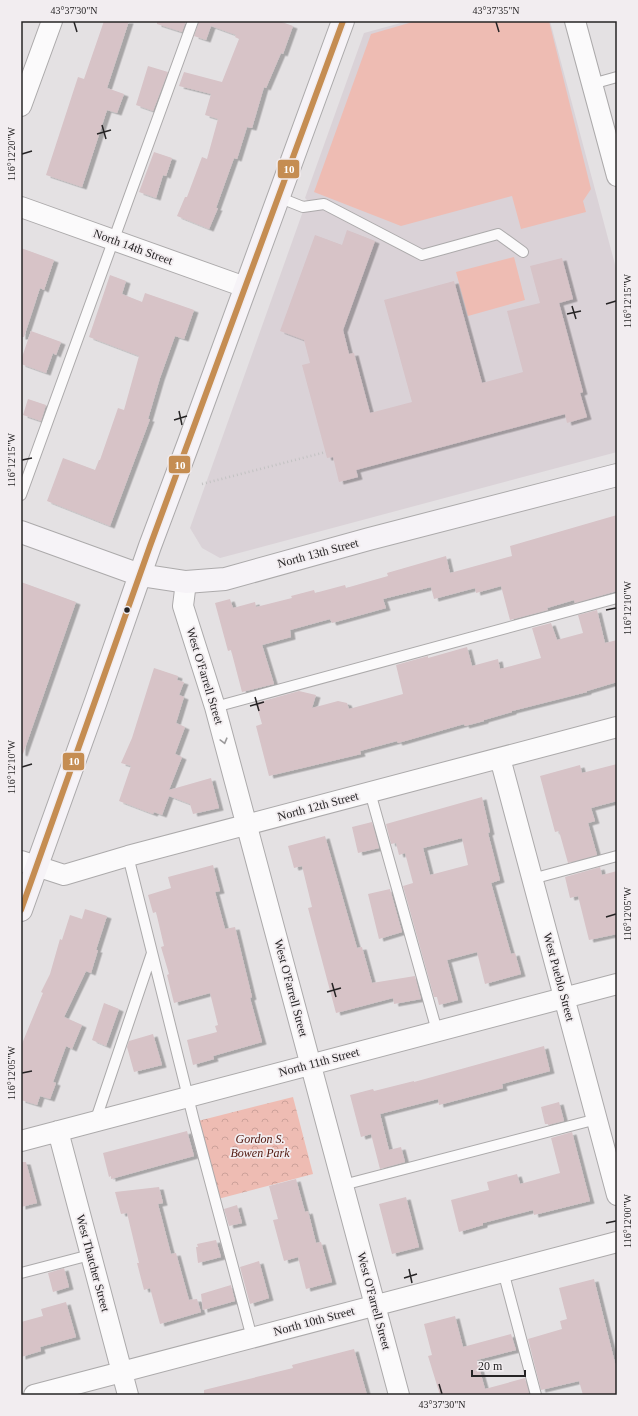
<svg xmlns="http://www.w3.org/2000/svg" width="638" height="1416" viewBox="0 0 638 1416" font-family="'Times New Roman',serif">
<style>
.built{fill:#dad2d7}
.forest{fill:url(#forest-crowns)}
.pitch{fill:#eebcb3}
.building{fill:#d7c3c7;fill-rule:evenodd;filter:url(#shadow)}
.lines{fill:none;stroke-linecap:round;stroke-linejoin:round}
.lane-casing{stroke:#acaaab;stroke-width:12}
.street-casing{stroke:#acaaab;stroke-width:22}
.secondary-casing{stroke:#acaaab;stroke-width:24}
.path{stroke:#c2c2c2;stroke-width:2.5;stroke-dasharray:1 3;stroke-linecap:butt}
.lane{stroke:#fbfafb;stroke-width:10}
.street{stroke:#fbfafb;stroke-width:20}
.secondary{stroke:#f6f3f7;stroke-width:22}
.bus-1-casing{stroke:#f2edf0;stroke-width:9}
.bus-1{stroke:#c58d52;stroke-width:6}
.oneway{stroke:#9b9a9b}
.ticks{fill:none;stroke:#262425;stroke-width:1.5}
.bus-dot{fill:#262425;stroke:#f2edf0;stroke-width:1.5}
.labels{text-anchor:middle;stroke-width:3.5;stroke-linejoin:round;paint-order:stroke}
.street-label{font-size:12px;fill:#262425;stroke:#f2edf0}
.park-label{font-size:12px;font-style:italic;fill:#50160c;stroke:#f2edf0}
.line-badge{stroke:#f2edf0;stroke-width:1.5}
.badge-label{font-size:11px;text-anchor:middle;font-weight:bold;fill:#fff}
.neatline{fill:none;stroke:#262425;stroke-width:1.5}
.ticks-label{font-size:10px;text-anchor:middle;fill:#262425}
</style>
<defs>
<pattern id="forest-crowns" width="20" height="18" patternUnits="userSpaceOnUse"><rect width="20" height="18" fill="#eebcb3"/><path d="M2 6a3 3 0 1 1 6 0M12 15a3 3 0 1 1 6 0" fill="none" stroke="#cca19a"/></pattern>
<filter id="shadow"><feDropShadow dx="4.5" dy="2.5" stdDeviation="0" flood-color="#0004"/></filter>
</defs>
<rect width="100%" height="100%" fill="#e4e1e3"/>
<!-- built -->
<path class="built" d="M408 21H550L617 272V452L220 558 202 548 190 528 307 200 305 198 364 33Z"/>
<!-- forest -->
<path class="forest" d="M293 1097 313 1174 218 1199 198 1121Z"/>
<!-- pitch -->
<path class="pitch" d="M416 21H549L591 189 583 201 586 212 521 229 512 196 401 226 314 192 371 34Z
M514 257 525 300 468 316 456 272Z"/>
<!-- building -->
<path class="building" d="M104 21H129L107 88 124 94 117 113 107 110 82 187 46 175 78 77 84 79Z
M157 21H186L182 32 157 24Z
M199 21H279L293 26 283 54 281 53 266 88 264 87 252 128 247 127 237 159 234 158 216 208H218L209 229 177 216 185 197H187L202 157 207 159 218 119 205 115 211 94 179 86 184 72 222 82 239 39 235 37 236 35 211 26 206 40 194 36Z
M148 66 168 72 153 111 136 105Z
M154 152 172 158 166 176 163 175 156 198 139 192Z
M347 230 375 241 343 330 349 354 354 353 370 413 412 402 384 300 454 281 482 383 523 372 507 311 540 303 530 266 562 258 573 299 559 303 583 392 580 393 587 417 567 423 565 414 356 470 358 477 339 482 333 457 327 458 302 365 310 363 304 340 280 331 315 235 342 245Z
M21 248 54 260 44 290 40 288 24 337H21Z
M110 275 126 281 122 294 142 302 145 293 194 310 184 339 175 336 160 378 148 419H150L110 526 47 501 63 458 95 470 99 460H100L118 408 124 410 139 356 89 337Z
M31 331 61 342 56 355 53 353 46 373 21 364V360Z
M28 399 46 405 41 421 23 415Z
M617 515V591L575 603 574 600 547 608 548 610 510 620 501 586 476 593 475 588 434 599 431 587 383 599 386 608 332 623 330 619 290 630 291 637 262 645 274 684 242 692 231 650 228 651 215 603 230 599 233 608 255 602 256 607 292 598 291 596 314 590 315 593 345 585 346 588 388 576 387 573 446 556 450 573 512 556 510 546Z
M21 582 76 602 23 754 21 753Z
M597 610 605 643 617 640V682L587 691V692L512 711V712L484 720V721L465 726 464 724 398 743 397 741 360 751 361 754 269 776 256 726 262 724 256 703 299 691 316 695 312 708 338 701 347 703 349 709 403 694 396 665 428 656V658L467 647 472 666 498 659 500 669 541 658 532 628 551 623 557 640 583 633 578 615Z
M154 668 178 676 177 680 184 682 179 695 184 697 176 723 185 727 175 754 182 757 169 790 211 778 219 808 193 814 190 804 169 796 162 815 154 812 153 814 119 801 131 766 121 763 132 738Z
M617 764V801L591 808 595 821 588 823 597 855 568 863 559 831 555 832 540 776 580 765 582 773Z
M482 797 490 832 488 833 500 880 491 883 511 954 515 953 521 974 485 984 477 952 447 960 458 1000 439 1005 437 997H434L403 886 413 883 405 853 399 855 396 843 391 844 386 824ZM462 838 468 865 430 875 423 848Z
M372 822 379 848 358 853 352 827Z
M325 836 357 948 362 947 372 983 415 976 421 999 394 1004 393 998 336 1013 308 908 312 907 302 866 294 868 288 846Z
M213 865 220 891 215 892 225 929 235 927 252 997 250 998 262 1042 213 1056 214 1059 193 1065 187 1040 217 1032 215 1026 218 1025 210 993 174 1003 167 975 169 974 161 947 164 946 156 912 153 913 148 895 171 888 168 877Z
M600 867 602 875 617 871V934L589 940 578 896 570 898 565 877Z
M390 889 402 932 379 939 368 894Z
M85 909 107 916 96 950H98L91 973 86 971 64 1017 82 1025 72 1049 66 1046 53 1082 56 1083 50 1099 40 1096 37 1105 21 1100V1046L43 993 41 992 50 974 60 939 62 940 70 915 82 919Z
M104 1003 119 1009 106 1046 92 1040Z
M153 1034 162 1065 134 1072 127 1047 129 1041Z
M544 1046 550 1071 502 1084 503 1088 439 1105 438 1099 380 1114 389 1150 401 1147 405 1162 380 1169 371 1134 361 1137 350 1095 373 1089 374 1091 414 1081V1082Z
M559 1102 564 1121 548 1125V1124H545L541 1107Z
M187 1131 194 1156 111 1179V1176L109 1177 103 1153Z
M572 1132 590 1201 534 1215 533 1210 483 1223V1225L459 1232 451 1200 489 1190 487 1182 517 1174 520 1184 560 1173 551 1138Z
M21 1162H26L37 1203 21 1207Z
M296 1179 305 1212 308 1211 316 1243 321 1242 332 1282 306 1289 298 1257 284 1261 273 1220 278 1219 269 1186Z
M159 1187 163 1203 158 1204 171 1254 176 1253 189 1300 197 1299 201 1312 160 1324 150 1288 144 1290 137 1263H139L127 1213 121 1214 115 1192Z
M406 1197 419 1247 392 1254 379 1204Z
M237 1205 242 1223 229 1226 224 1209Z
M216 1240 221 1257 198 1263 196 1247H198L197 1244Z
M259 1261 269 1298 250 1304 240 1267Z
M64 1268 69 1287 53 1292 48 1273Z
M594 1279 617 1371V1395H583L579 1381 541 1390 528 1339 562 1329 560 1321 567 1319 559 1288Z
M231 1285 235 1301 203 1310 201 1294Z
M66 1302 76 1337 40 1347 41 1351 21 1357V1322L43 1316 41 1309Z
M455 1316 463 1347 511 1334 516 1350 477 1360 485 1389 525 1378 529 1393 523 1395H440L428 1356 432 1355 424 1324Z
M354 1349 367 1395H204V1390L293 1368 292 1365Z"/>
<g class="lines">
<defs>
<path id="lane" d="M592 84 617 77
M278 197 303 207 324 204 422 255 498 234 523 252
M21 495 193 21
M215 707 617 598
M370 792 437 1031
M128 856 194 1121 252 1338
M532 879 617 856
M95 1122 152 953
M343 1185 597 1119
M503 1271 536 1395
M21 1273 90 1255"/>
<path id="street" d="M575 21 617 176
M21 106 52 21
M21 207 245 287
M186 582 183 606 215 707 399 1395
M500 758 617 1195
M21 861 64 875 128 856 617 727
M58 1131 128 1395
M21 1141 617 984
M34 1395 617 1242"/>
<path id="secondary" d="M21 532 140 575 186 582 225 579 369 539 617 475
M21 910 96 701 150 546 189 442 343 21"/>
</defs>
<!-- lane casing -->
<use href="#lane" class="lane-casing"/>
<!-- street casing -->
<use href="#street" class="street-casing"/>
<!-- secondary casing -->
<use href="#secondary" class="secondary-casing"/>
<!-- path -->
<path class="path" d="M202 484 326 452"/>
<!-- lane -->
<use href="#lane" class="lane"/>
<!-- street -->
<use href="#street" class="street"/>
<!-- secondary -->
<use href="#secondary" class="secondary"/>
<defs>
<path id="bus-1" d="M21 910 150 546 343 21"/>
</defs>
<!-- bus-1 casing -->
<use href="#bus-1" class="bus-1-casing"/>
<!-- bus-1 -->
<use href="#bus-1" class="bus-1"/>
</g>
<!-- one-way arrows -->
<defs><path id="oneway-chevron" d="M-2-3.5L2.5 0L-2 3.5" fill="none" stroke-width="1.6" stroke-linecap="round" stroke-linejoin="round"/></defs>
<use class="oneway" href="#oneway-chevron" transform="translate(224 741) rotate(75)"/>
<!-- ticks -->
<path class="ticks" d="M74 22 77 32M496 22 499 32M102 125 106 139M97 134 111 130M22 154 32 151M606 304 616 301M572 306 576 319M567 314 581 311M179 411 182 425M174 420 187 416M22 460 32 458M606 610 616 608M255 697 259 711M250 706 264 702M22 767 32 764M606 917 616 914M332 983 336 997M327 992 341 988M22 1073 32 1071M606 1223 616 1221M409 1269 412 1283M404 1278 417 1274M439 1384 442 1394"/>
<!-- markers -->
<circle class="bus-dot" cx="127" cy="610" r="3.5"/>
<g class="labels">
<!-- street labels -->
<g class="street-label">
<text transform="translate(133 247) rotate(20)" y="4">North 14th Street</text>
<text transform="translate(318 553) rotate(-15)" y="4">North 13th Street</text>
<text transform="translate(205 676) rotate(73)" y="4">West O'Farrell Street</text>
<text transform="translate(318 806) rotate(-15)" y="4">North 12th Street</text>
<text transform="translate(559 977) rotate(75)" y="4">West Pueblo Street</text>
<text transform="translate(291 988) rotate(75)" y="4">West O'Farrell Street</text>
<text transform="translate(319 1062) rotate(-15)" y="4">North 11th Street</text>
<text transform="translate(93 1263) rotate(75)" y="4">West Thatcher Street</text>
<text transform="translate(374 1301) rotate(75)" y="4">West O'Farrell Street</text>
<text transform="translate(314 1321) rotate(-15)" y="4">North 10th Street</text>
</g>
<!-- park labels -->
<g class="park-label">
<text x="260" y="1143">Gordon S.<tspan x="260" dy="14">Bowen Park</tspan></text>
</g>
</g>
<g class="line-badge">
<rect x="277" y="159" width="23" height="20" rx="4" fill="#c58d52"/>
<rect x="168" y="455" width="23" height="19" rx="4" fill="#c58d52"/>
<rect x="62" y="752" width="23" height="19" rx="4" fill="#c58d52"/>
</g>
<g class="badge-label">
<text x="289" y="173">10</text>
<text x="180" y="469">10</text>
<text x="74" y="765">10</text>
</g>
<!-- border -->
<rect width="638" height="1416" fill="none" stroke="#f2edf0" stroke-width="44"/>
<!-- scale -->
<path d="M472 1370v6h53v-6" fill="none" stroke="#262425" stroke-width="2"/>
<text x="478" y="1370" font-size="12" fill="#262425" stroke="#f2edf0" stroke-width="3" paint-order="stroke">20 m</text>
<rect x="22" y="22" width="594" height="1372" class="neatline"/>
<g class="ticks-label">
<text x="74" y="14">43°37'30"N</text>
<text x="496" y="14">43°37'35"N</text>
<text transform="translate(11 154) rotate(-90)" y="4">116°12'20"W</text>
<text transform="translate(627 301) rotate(-90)" y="4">116°12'15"W</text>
<text transform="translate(11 460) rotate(-90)" y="4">116°12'15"W</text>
<text transform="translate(627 608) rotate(-90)" y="4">116°12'10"W</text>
<text transform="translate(11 767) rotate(-90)" y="4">116°12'10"W</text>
<text transform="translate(627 914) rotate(-90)" y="4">116°12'05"W</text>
<text transform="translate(11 1073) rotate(-90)" y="4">116°12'05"W</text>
<text transform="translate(627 1221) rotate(-90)" y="4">116°12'00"W</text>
<text x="442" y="1408">43°37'30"N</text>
</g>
</svg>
